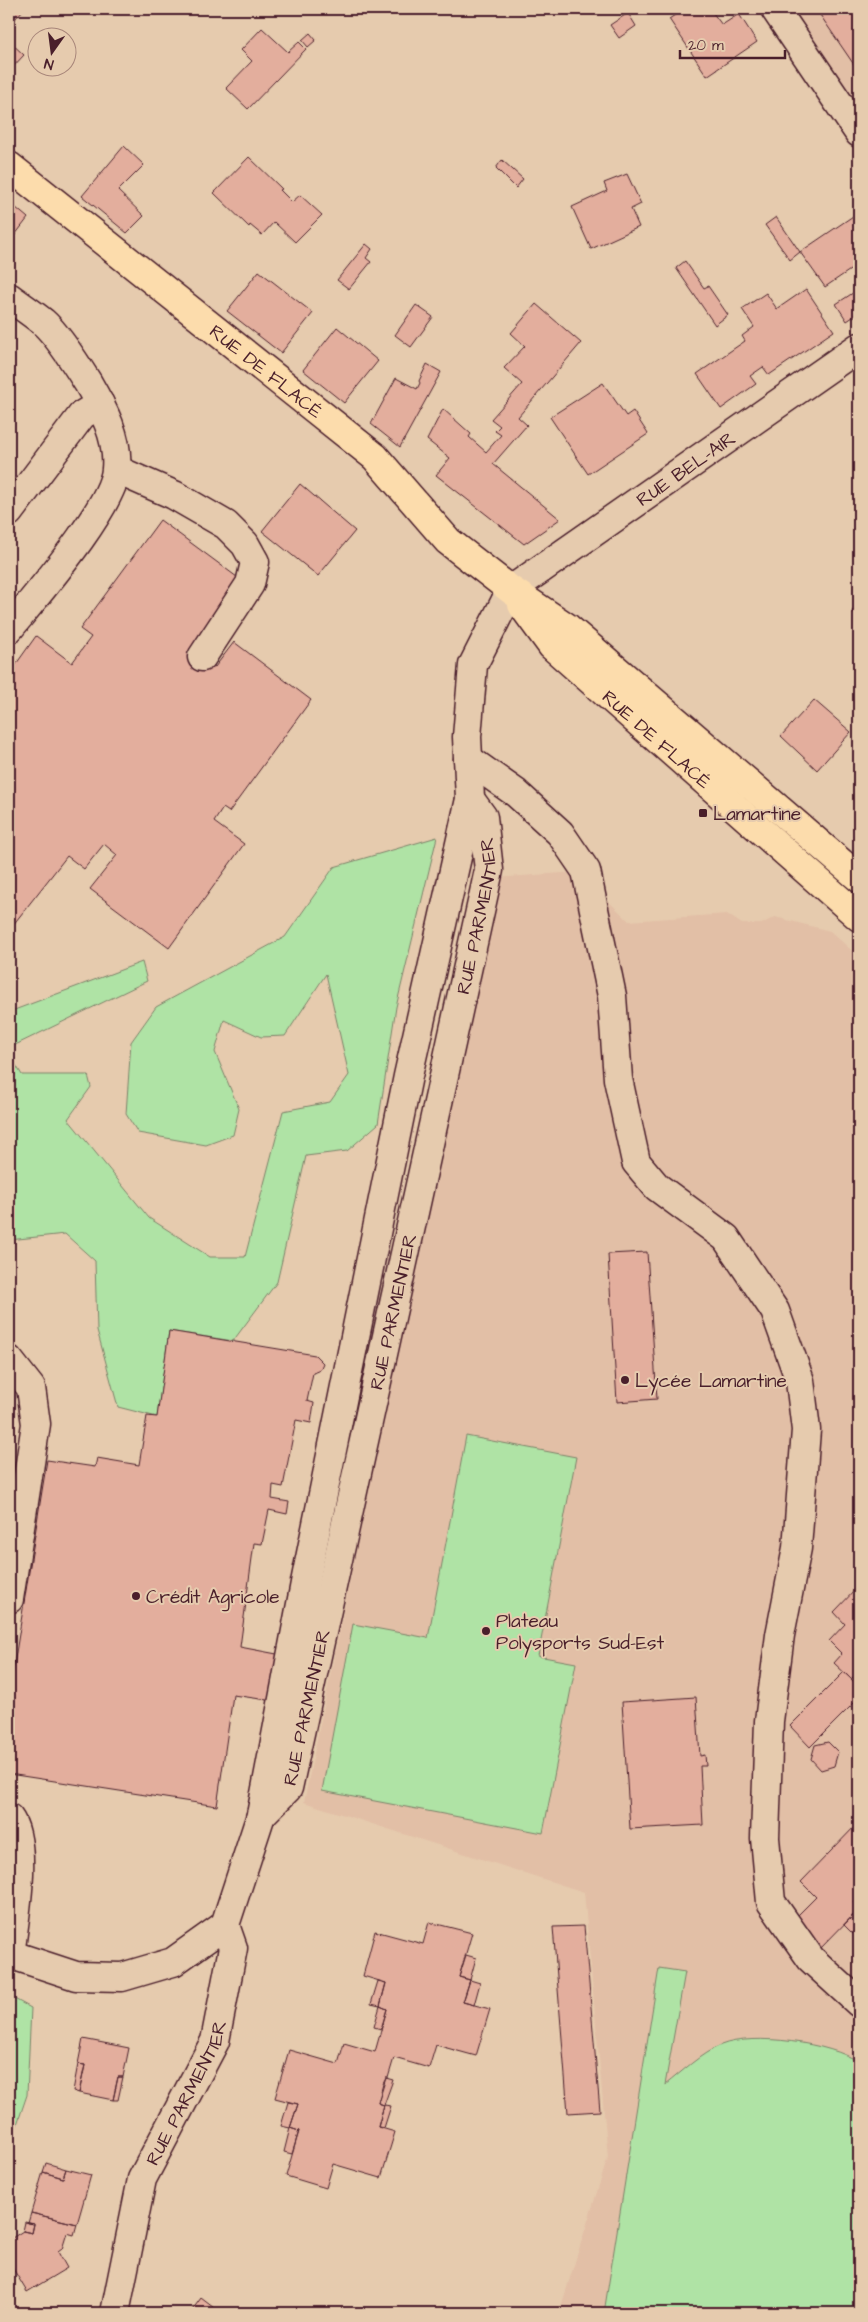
<svg xmlns="http://www.w3.org/2000/svg" width="868" height="2322" viewBox="0 0 868 2322" font-family="'Architects Daughter',sans-serif">
<style>
.built{fill:#e2bfa6}
.green{fill:#afe3a5;stroke:#7c8168}
.building{fill:#e3ae9d;stroke:#4a1f2b}
.lines{fill:none;stroke-linecap:round;stroke-linejoin:round}
.minor-casing{stroke:#4a1f2b;stroke-width:31}
.major-casing{stroke:#4a1f2b;stroke-width:31}
.minor{stroke:#e6cbae;stroke-width:28}
.major{stroke:#fcdcac;stroke-width:28}
.poi-dot{fill:#4a1f2b;stroke:#e6cbae;stroke-width:2}
.labels{text-anchor:middle;stroke-width:4;stroke-linejoin:round;paint-order:stroke}
.street-label{font-size:19px;fill:#4a1f2b;stroke:#e6cbae}
.poi-label{font-size:19px;fill:#4a1f2b;stroke:#e6cbae;text-anchor:start}
</style>
<rect width="100%" height="100%" fill="#e6cbae"/>
<filter id="ink" filterUnits="userSpaceOnUse"><feTurbulence type="fractalNoise" baseFrequency=".02" numOctaves="2"/><feDisplacementMap in="SourceGraphic" scale="10" xChannelSelector="R" yChannelSelector="G"/><feConvolveMatrix kernelMatrix="1 2 1 2 8 2 1 2 1" color-interpolation-filters="sRGB"/></filter>
<g filter="url(#ink)">
<!-- built -->
<path class="built" d="M792 9H859V106Z
M602 870 603 896 629 921 727 914 742 924H761L775 917 830 931 859 957V2313H559L608 2157 584 1892 304 1802 495 878Z"/>
<!-- green -->
<path class="green" d="M437 837 396 1007 378 1124 347 1151 306 1156 277 1282 233 1341 169 1331 157 1417 118 1407 97 1330 95 1261 65 1234 9 1240V1054L22 1075H88L91 1087 68 1119 149 1218 210 1257H245L283 1111 330 1102 349 1075 326 974 285 1036 261 1037 224 1020 215 1052 239 1109 233 1135 206 1145 138 1133 126 1114 131 1042 156 1007 285 937 334 867Z
M142 962 147 981 9 1048V1012Z
M466 1436 576 1457 538 1656 576 1663 543 1833 322 1791 353 1624 428 1638Z
M659 1968 685 1972 665 2085C683 2071 700 2054 721 2045 753 2032 831 2043 859 2062V2313H604Z
M9 1996 31 2008 27 2095 9 2148Z"/>
<!-- building -->
<path class="building" d="M9 9H24L14 20 11 18 9 21Z
M684 9H710L722 25 739 14 757 42 707 76 669 19Z
M816 9H859V72Z
M628 13 636 26 619 38 610 25Z
M262 28 288 52 299 42 306 49 248 109 226 88 252 61 241 50Z
M310 33 316 40 308 47 302 40Z
M9 41 24 55 10 70 9 69Z
M124 146 144 165 118 191 144 216 127 233 82 196Z
M249 157 282 189 280 190 292 202 300 195 322 215 295 242 274 222 262 235 250 225 249 227 214 193Z
M502 160 523 179 516 188 496 168Z
M627 174 641 204 631 209 639 227 591 249 572 207 607 191 604 183Z
M9 202 28 218 15 235 9 229Z
M859 212V264L825 287 800 252Z
M776 217 800 252 790 260 765 225Z
M366 244 372 249 366 258 371 262 349 289 337 280Z
M685 261 704 288 708 286 728 315 715 325 676 268Z
M259 271 313 313 281 353 227 311Z
M806 289 834 331 769 375 763 367 750 376 756 384 721 409 697 374 745 341 742 336 754 327 742 309 766 293 777 309Z
M856 291 859 295V313L847 321 836 304Z
M536 304 581 343 518 417 527 425 493 464 560 519 524 544 436 475 450 458 427 440 443 409 471 434 469 437 486 452 501 435 495 431 500 426 491 419 522 384 504 368 525 346 511 333Z
M416 305 433 317 411 347 395 335Z
M337 327 378 361 344 403 303 370Z
M427 364 441 372 400 447 371 424 396 378 417 389 420 383 419 381Z
M603 383 626 416 633 411 648 434 588 474 550 417Z
M300 484 355 531 318 576 262 531Z
M160 520 241 580 190 649 215 667 234 642 311 700 229 812 223 808 214 822 244 844 169 948 90 889 117 855 104 844 84 869 67 856 9 930V674L36 636 72 663 91 637 80 629Z
M859 604V618L852 611Z
M814 700 851 732 817 770 781 736Z
M647 1252 657 1399 617 1402 608 1254Z
M169 1331 315 1355 323 1363 320 1370 313 1373 307 1401 314 1403 311 1423 296 1420 283 1487 273 1485 272 1499 289 1502 287 1514 269 1510 262 1544 254 1543 240 1647 282 1655 274 1701 233 1695 217 1806 9 1774V1696L47 1460 95 1467 97 1458 139 1465 147 1416 157 1417Z
M859 1586V1671L851 1679 834 1663 842 1654 829 1641 845 1624 834 1612Z
M844 1672 859 1687V1698L810 1747 790 1726Z
M696 1697 700 1756 705 1755 706 1766H700L703 1825 630 1829 622 1702Z
M828 1742 838 1752 834 1766 821 1770 811 1759 815 1745Z
M859 1822V1896L853 1902 859 1909 818 1951 795 1918 816 1897 801 1882Z
M853 1916 859 1922V1940L844 1925Z
M429 1922 472 1933 459 1977 470 1980 463 2002 490 2009 476 2056 436 2045 429 2068 394 2058 388 2078H386L383 2084 378 2103 384 2105 378 2127 395 2132 381 2178 333 2164 326 2188 286 2176 299 2131 290 2128 298 2104 275 2098 289 2050 338 2064 344 2043 375 2052 387 2009 380 2006 386 1983 363 1976 375 1931 423 1944Z
M584 1926 600 2111 568 2113 553 1927Z
M466 1955 476 1958 470 1980 459 1977Z
M470 1980 480 1983 474 2005 463 2002Z
M378 1981 386 1983 380 2006 371 2004Z
M380 2006 387 2009 381 2029 374 2027Z
M83 2039 129 2048 123 2077H118L113 2100 79 2093 85 2065 78 2064Z
M78 2064 85 2065 79 2093 73 2091Z
M118 2077H123L118 2100H113Z
M386 2078 393 2080 384 2105 378 2103Z
M288 2102 298 2104 290 2128 281 2126Z
M384 2105 391 2106 384 2128 378 2127Z
M290 2128 299 2131 292 2154 284 2152Z
M46 2163 66 2169 63 2178 43 2172Z
M66 2169 91 2175 77 2224 31 2213 43 2172 63 2178Z
M31 2213 77 2224 74 2235 67 2233 62 2249 58 2252 67 2268 27 2292 9 2262V2240L23 2231 32 2233 34 2224 28 2223Z
M25 2222 34 2224 32 2233 23 2231Z
M201 2298 218 2311 216 2313H190Z"/>
<g class="lines">
<defs>
<g id="minor">
<path d="M775 9 859 133"/>
<path d="M9 297C20 305 32 313 43 322 57 334 78 367 88 383 103 409 119 438 116 469 114 506 34 598 9 629"/>
<path d="M117 470 174 495 226 525 245 544 255 562 250 584 202 657"/>
<path d="M9 512 82 415 100 404"/>
<path d="M468 759 516 793 560 833 586 871 612 996 618 1079 636 1162 657 1187 726 1238 775 1311 800 1381 806 1430 797 1548 780 1635 769 1721 765 1838 771 1902 811 1959 859 2003"/>
<path d="M9 1360 31 1388 36 1424 9 1599"/>
<path id="s1" d="M261 1815 288 1788 489 870 483 817 470 799"/>
<path d="M9 1818C29 1844 14 1922 10 1955"/>
<path d="M9 1954 76 1976 122 1977 173 1962 225 1925"/>
<path id="s2" d="M115 2313 142 2179 215 2041 233 1948 225 1925 261 1815 305 1583 408 1076 470 799 467 737 473 665 511 590 859 347"/>
</g>
<g id="major">
<path id="s3" d="M9 166 375 457 448 541 511 590 568 628 859 878"/>
<path id="s4" d="M522 605 552 646 859 917"/>
</g>
</defs>
<!-- minor casing -->
<use href="#minor" class="minor-casing"/>
<!-- major casing -->
<use href="#major" class="major-casing"/>
<!-- minor -->
<use href="#minor" class="minor"/>
<!-- major -->
<use href="#major" class="major"/>
</g>
</g>
<!-- markers -->
<g class="poi-dot">
<rect x="698" y="808" width="10" height="10" rx="2.5"/>
<circle cx="625" cy="1380" r="5"/>
<circle cx="136" cy="1596" r="5"/>
<circle cx="486" cy="1631" r="5"/>
</g>
<g class="labels">
<!-- street labels -->
<g class="street-label">
<text dy="7" stroke="none"><textPath href="#s3" startOffset="329">RUE DE FLACÉ</textPath></text>
<text dy="7" stroke="none"><textPath href="#s2" startOffset="1996">RUE BEL-AIR</textPath></text>
<text dy="7" stroke="none"><textPath href="#s4" startOffset="191">RUE DE FLACÉ</textPath></text>
<text dy="7" stroke="none"><textPath href="#s1" startOffset="931">RUE PARMENTIER</textPath></text>
<text dy="7" stroke="none"><textPath href="#s1" startOffset="526">RUE PARMENTIER</textPath></text>
<text dy="7" stroke="none"><textPath href="#s1" startOffset="121">RUE PARMENTIER</textPath></text>
<text dy="7" stroke="none"><textPath href="#s2" startOffset="234">RUE PARMENTIER</textPath></text>
</g>
<!-- poi labels -->
<g class="poi-label">
<text x="713" y="820">Lamartine</text>
<text x="635" y="1387">Lycée Lamartine</text>
<text x="146" y="1603">Crédit Agricole</text>
<text x="496" y="1627">Plateau<tspan x="496" dy="22">Polysports Sud-Est</tspan></text>
</g>
</g>
<!-- margin -->
<rect width="868" height="2322" fill="none" stroke="#e6cbae" stroke-width="30"/>
<rect x="15" y="15" width="838" height="2292" fill="none" stroke="#4a1f2b" stroke-width="2" filter="url(#ink)"/>
<!-- north arrow -->
<g transform="translate(52 52) rotate(194)"><circle r="24" fill="#e6cbae" stroke="#a8867a"/>
<path d="M0-4L9 19L0 12L-9 19Z" fill="#4a1f2b"/>
<text y="-8" font-size="14" font-weight="bold" text-anchor="middle" fill="#4a1f2b">N</text>
</g>
<!-- scale -->
<path d="M680 50v8h105v-8" fill="none" stroke="#4a1f2b" stroke-width="2.5"/>
<text x="688" y="50" font-size="15" fill="#4a1f2b" stroke="#e6cbae" stroke-width="4" paint-order="stroke">20 m</text>
</svg>
